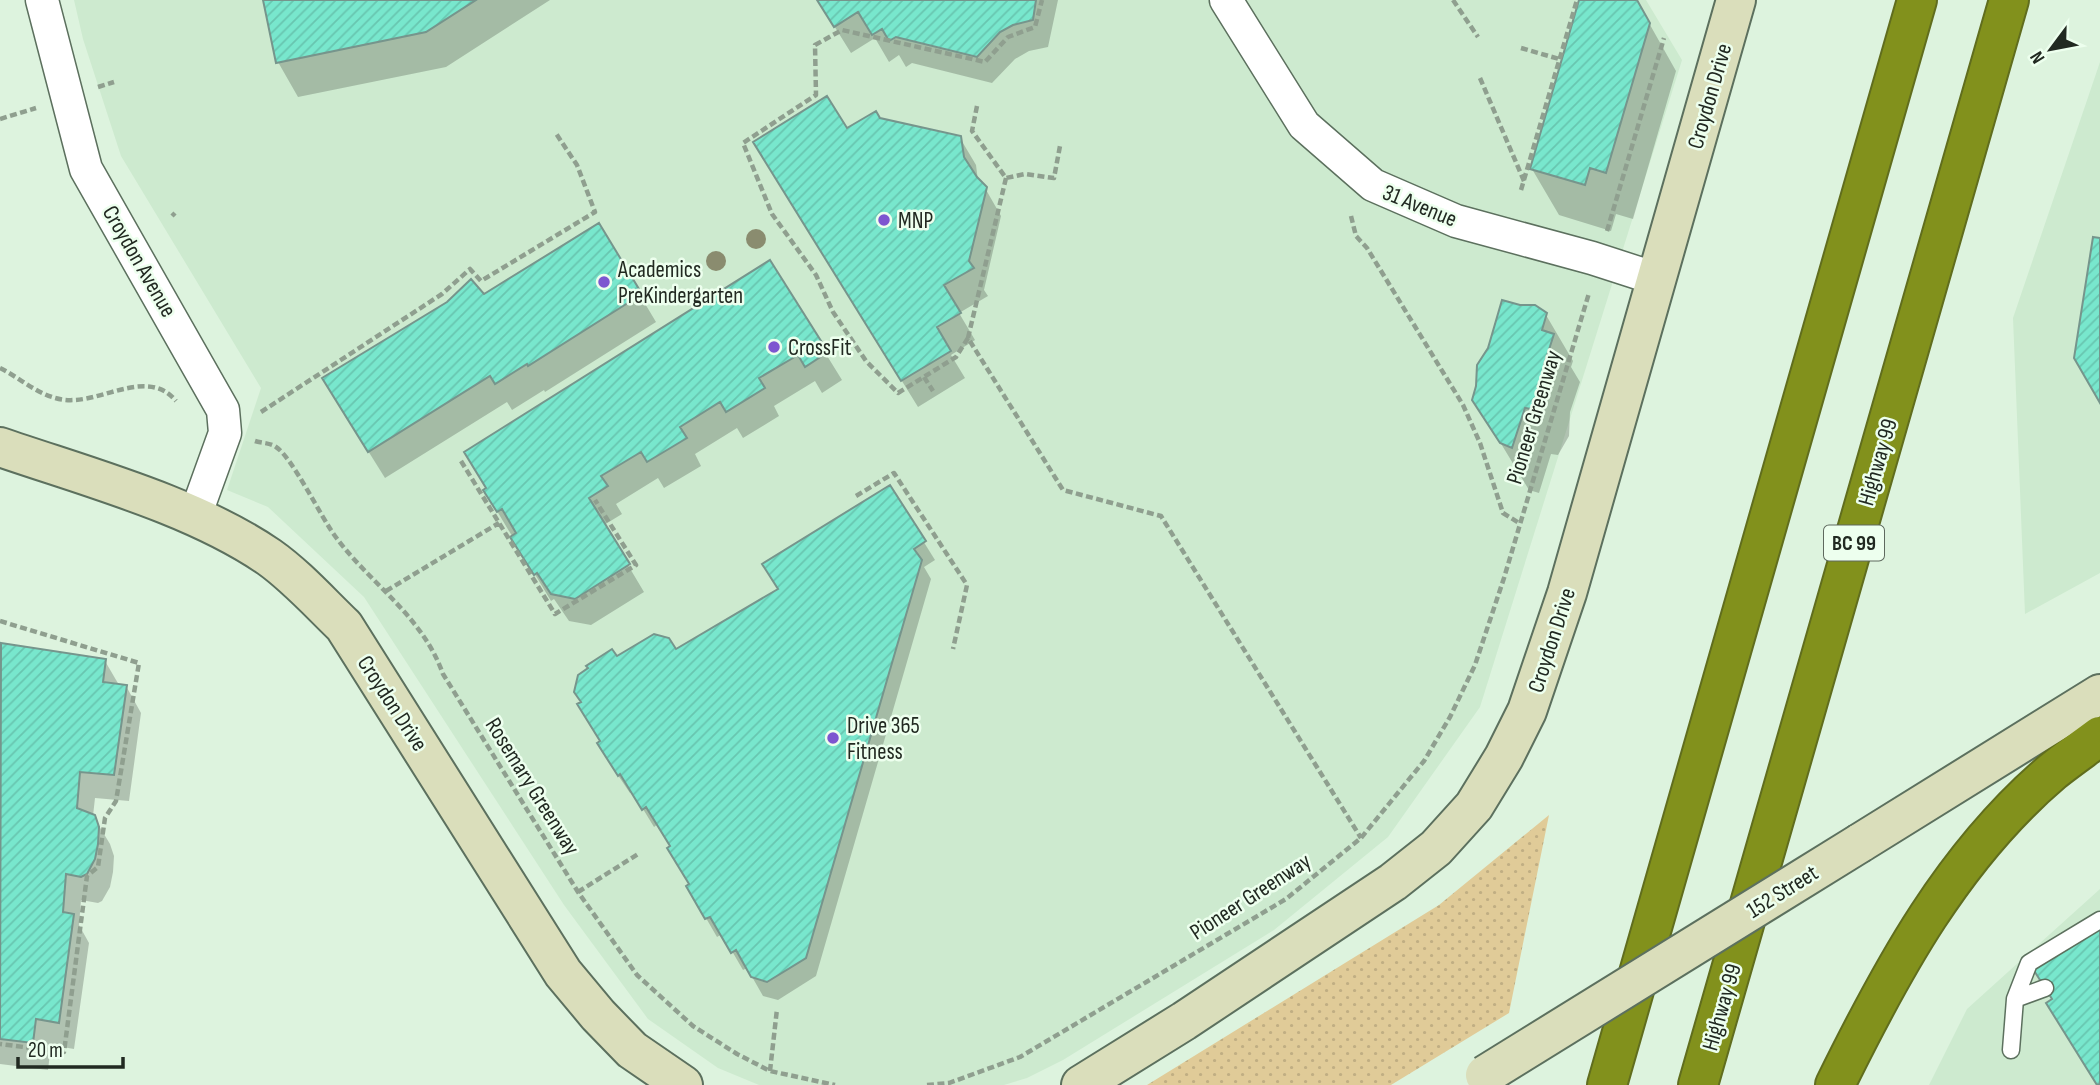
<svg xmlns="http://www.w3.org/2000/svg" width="2100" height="1085" viewBox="0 0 2100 1085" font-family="'Sofia Sans Condensed',sans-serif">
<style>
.built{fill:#cdeacf}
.grass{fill:url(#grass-dots)}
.shadow{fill:#0003}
.building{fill:url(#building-hatch);stroke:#76958c;stroke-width:2}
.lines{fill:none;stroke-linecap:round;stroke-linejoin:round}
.lane-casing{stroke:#5c705e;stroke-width:19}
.street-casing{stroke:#5c705e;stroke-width:35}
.secondary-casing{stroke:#5c705e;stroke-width:42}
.highway-casing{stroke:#606d1e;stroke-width:42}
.path{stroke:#8f9f8f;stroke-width:4.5;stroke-dasharray:7 3.5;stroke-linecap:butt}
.lane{stroke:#fff;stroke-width:16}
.street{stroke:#fff;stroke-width:32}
.secondary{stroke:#dadebb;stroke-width:38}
.highway{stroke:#82911c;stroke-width:38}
.secondary-bridge-casing{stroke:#5c705e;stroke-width:42;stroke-linecap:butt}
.secondary-bridge{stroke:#dadebb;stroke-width:38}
.tree{fill:#8a8c6f}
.poi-dot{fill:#7d56d0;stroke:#edffee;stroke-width:2.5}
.labels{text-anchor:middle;stroke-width:5;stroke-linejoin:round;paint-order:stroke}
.shield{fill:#edffee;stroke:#5e695e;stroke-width:2}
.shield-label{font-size:21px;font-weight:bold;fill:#212921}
.street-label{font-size:23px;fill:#212921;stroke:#edffee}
.poi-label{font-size:23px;fill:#212921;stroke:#edffee;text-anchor:start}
</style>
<defs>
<pattern id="grass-dots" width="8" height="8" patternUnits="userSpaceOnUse" patternTransform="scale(1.75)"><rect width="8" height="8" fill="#e0cb98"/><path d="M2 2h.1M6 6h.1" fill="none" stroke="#c0ae83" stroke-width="1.8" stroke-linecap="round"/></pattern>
<pattern id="building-hatch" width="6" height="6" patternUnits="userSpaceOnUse" patternTransform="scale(1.75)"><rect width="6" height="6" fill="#78e7cd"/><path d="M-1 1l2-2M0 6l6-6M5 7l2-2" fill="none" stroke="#68c6b0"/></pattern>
</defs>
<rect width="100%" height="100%" fill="#ddf3de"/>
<!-- built -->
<path class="built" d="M74 0H1646L1682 60 1480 707 1388 837 1274 930 1063 1060 1027 1078 1004 1085H759L718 1068 648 1019 564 905 364 597 268 507 227 490 261 388 121 156 83 39Z
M2100 62V573L2025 614 2013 318Z
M2100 889V1085H1929L1967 1009Z"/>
<!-- grass -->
<path class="grass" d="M1549 815 1509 1013 1391 1085H1147L1439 905Z"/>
<!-- shadow -->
<path class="shadow" d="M265 0H550L446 67 298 97 278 62Z
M818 0H1058L1048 47 1029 51 1015 59 992 83 912 63 906 67 899 55 889 62 875 38 851 53Z
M1581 0H1636L1676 71 1633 219 1616 214 1611 231 1559 215 1532 169Z
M879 120 960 138 976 165 978 181 985 188 1001 216 984 290 988 296 959 313 975 340 951 355 965 378 918 407 771 169 846 131Z
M598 225 656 322 545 392 544 390 512 410 507 402 385 478 340 406 483 296Z
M769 262 842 380 822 393 815 381 774 406 779 416 743 438 737 428 695 454 701 466 664 488 658 478 616 504 622 514 604 525 644 592 591 625 569 621 554 599 551 601 485 491Z
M1546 315 1573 361 1571 367 1580 382 1570 412 1569 436 1558 455 1551 454 1539 493 1529 490 1474 399 1478 386Z
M890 488 935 560 924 567 931 579 816 976 778 1000 763 996 747 968 743 970 722 934 717 937 688 887 691 885 658 824 654 827 632 791 630 793 609 762 602 742 617 659 676 652 779 590Z
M3 645 105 661 119 685 126 686 141 713 129 801 95 798 93 816 110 844 114 856 113 872 110 887 102 901 98 903 81 900 79 925 89 943 74 1049 51 1045 48 1070 0 1064V658Z"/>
<!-- building -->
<path class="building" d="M263 0H476L426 32 276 63Z
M817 0H1036L1033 20 1013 25 1000 32 977 57 896 37 889 41 882 29 872 35 858 12 834 27Z
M1579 0H1637L1650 23 1606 173 1590 168 1585 185 1530 169Z
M827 96 847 128 876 111 880 118 961 136 964 157 977 177 987 187 969 261 974 268 944 285 961 313 937 327 951 351 901 381 753 142Z
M599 223 642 294 528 366 527 364 495 384 490 376 368 452 322 378 447 302 471 279 484 294Z
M2093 237 2100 238V403L2074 358Z
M770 260 828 352 805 367 798 355 759 378 765 388 726 412 720 402 680 427 687 438 647 462 641 452 601 476 608 486 589 498 630 564 575 599 551 594 537 573 534 575 510 537 516 533 502 509 497 512 483 490 486 488 464 452Z
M1502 300 1520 305H1535L1547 313 1542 330 1554 334 1544 365 1543 389 1531 409 1525 408 1512 448 1500 443 1472 400 1476 386 1477 365 1488 348Z
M890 485 926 541 914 549 922 560 806 958 767 982 751 977 736 950 731 953 710 917 705 919 686 886 689 884 667 848 670 846 646 807 642 810 620 774 618 776 597 743 600 741 577 704 581 702 574 692 578 675 588 668 586 666 612 649 617 656 654 634 669 638 676 649 778 589 762 564Z
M1 643 106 659 103 682 127 685 114 775 80 772 77 808 95 815 99 827 98 844 95 859 87 874 81 877 66 874 63 912 74 914 59 1023 36 1019 33 1043 0 1039Z
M2100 927V1084L2097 1085 2046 1003 2052 999 2033 969Z"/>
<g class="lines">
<defs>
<path id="lane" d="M2015 999 2045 988
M2011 1050 2015 999 2029 963 2100 920"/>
<path id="street" d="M42 0 86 169 223 410 225 433 195 516
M1226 0 1304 125 1373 185 1456 221 1592 258 1657 279"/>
<path id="secondary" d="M0 447C87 477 193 505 269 557 296 576 320 603 344 626L563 973 598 1015 632 1050 683 1085
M1860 843 2100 694
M1081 1085 1184 1021 1393 882 1436 848 1474 806 1504 757 1527 711 1567 593 1736 0"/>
<path id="highway" d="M1607 1085 1917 0
M1698 1085 2009 0
M1835 1085C1892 969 1953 856 2053 771 2068 759 2084 748 2100 736"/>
</defs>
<!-- lane casing -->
<use href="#lane" class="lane-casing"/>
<!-- street casing -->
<use href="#street" class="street-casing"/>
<!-- secondary casing -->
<use href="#secondary" class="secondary-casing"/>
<!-- highway casing -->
<use href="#highway" class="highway-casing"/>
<!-- path -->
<path class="path" d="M1453 0 1478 37
M1521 48 1559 59
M1480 78 1524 181
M98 87 114 82
M977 106 972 131 1006 178 1025 174 1054 178 1060 146
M0 119 36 108
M1006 178 968 338 1063 490 1161 516 1361 838
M1521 190 1577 0
M172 216 175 213
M1351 216 1356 236 1367 248 1463 405 1480 443 1503 513 1519 523
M1607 231 1664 38
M968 338 956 357 898 393 866 361 833 312 816 275 772 214 743 143 816 95 815 45 842 30 985 62 1008 37 1035 27 1042 0
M0 368C24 380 45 402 74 400 107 399 150 369 176 401
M924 377 933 391
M261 412 442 294 470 269 481 281 595 212 577 165 555 132
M255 441C261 443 271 443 276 447 292 457 321 517 335 536 370 584 422 615 443 674L578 892 637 975 693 1026 737 1054 770 1071 835 1085
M461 461 555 614 636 565 595 500
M856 496 894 473 967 585 953 649
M386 591 499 523
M0 621 139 663 116 801 105 818 98 867 87 876 64 1052 0 1044
M578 892 638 854
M770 1071 777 1009
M927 1085 949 1083 1020 1057 1286 899 1361 838 1424 761 1450 717 1475 665 1504 578 1589 293"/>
<!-- lane -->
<use href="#lane" class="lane"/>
<!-- street -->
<use href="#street" class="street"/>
<!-- secondary -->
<use href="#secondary" class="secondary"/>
<!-- highway -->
<use href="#highway" class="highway"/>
<defs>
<path id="secondary-bridge" d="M1485 1075 1860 843"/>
</defs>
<!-- secondary-bridge casing -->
<use href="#secondary-bridge" class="secondary-bridge-casing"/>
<!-- secondary-bridge -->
<use href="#secondary-bridge" class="secondary-bridge"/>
</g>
<!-- trees -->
<g class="tree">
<circle cx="756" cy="239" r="10"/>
<circle cx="716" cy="261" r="10"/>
</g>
<!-- markers -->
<g class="poi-dot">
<circle cx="884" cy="220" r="7"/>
<circle cx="604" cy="282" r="7"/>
<circle cx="774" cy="347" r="7"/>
<circle cx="833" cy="738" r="7"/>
</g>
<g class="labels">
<!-- shield labels -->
<rect class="shield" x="1824" y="525.5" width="60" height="35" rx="5"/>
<g class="shield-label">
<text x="1854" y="550">BC 99</text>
</g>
<!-- street labels -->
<g class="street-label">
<text transform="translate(1709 96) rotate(-74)" y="8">Croydon Drive</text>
<text transform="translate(1420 205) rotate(22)" y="8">31 Avenue</text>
<text transform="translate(140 261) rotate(60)" y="8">Croydon Avenue</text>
<text transform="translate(1533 417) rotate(-73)" y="8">Pioneer Greenway</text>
<text transform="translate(1877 462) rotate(-74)" y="8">Highway 99</text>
<text transform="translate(1551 640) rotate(-72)" y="8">Croydon Drive</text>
<text transform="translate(393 703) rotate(57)" y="8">Croydon Drive</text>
<text transform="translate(533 786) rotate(58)" y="8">Rosemary Greenway</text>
<text transform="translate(1782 891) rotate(-32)" y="8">152 Street</text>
<text transform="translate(1250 896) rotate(-33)" y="8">Pioneer Greenway</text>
<text transform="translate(1721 1007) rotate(-74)" y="8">Highway 99</text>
</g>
<!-- poi labels -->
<g class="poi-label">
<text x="898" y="228">MNP</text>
<text x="618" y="277">Academics<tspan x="618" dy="26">PreKindergarten</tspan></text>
<text x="788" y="355">CrossFit</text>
<text x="847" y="733">Drive 365<tspan x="847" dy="26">Fitness</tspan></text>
</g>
</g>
<!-- north arrow -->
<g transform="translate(2051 49) rotate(238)" stroke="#edffee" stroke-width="5" paint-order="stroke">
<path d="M0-5L12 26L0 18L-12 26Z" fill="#212921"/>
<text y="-10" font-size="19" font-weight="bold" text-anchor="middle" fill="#212921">N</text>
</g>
<!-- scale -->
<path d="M18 1057v10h105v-10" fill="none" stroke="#212921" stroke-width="3.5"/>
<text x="28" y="1057" font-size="21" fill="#212921" stroke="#edffee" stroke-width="5" paint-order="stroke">20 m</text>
</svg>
